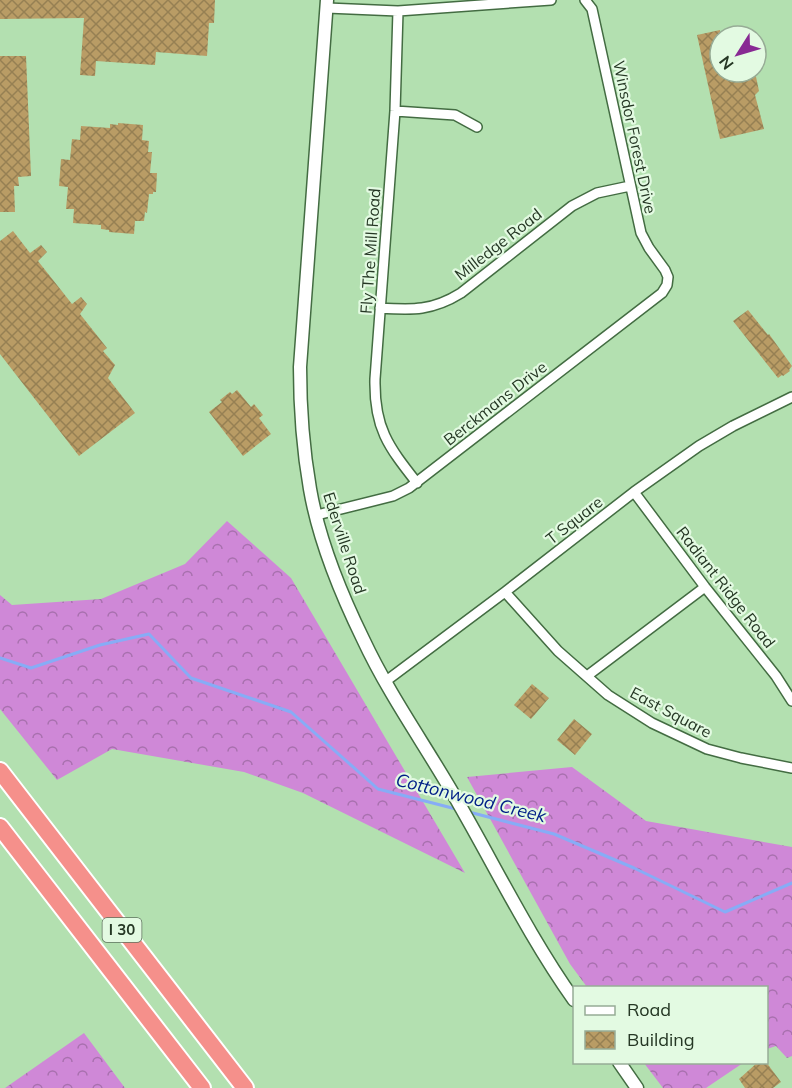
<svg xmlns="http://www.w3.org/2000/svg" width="792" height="1088" viewBox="0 0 792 1088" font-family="Mulish,sans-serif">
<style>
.forest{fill:url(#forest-crowns)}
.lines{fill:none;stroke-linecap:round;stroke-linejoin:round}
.stream{stroke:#87acf6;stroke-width:3}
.building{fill:url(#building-cross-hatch)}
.minor-casing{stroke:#436c42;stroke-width:12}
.tertiary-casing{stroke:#436c42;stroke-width:15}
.motorway-casing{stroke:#fff;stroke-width:20}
.minor{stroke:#fff;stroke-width:9}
.tertiary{stroke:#fff;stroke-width:12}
.motorway{stroke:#f5908b;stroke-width:16}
.labels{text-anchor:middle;stroke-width:4.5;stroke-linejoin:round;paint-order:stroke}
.shield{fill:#e3fae2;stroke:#5e725d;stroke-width:1.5}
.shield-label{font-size:15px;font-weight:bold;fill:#253724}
.street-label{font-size:16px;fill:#253724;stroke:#e3fae2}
.water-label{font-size:18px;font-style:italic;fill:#001f87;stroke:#e3fae2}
</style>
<defs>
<pattern id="forest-crowns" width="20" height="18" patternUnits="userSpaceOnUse" patternTransform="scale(1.5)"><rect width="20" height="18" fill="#cf88d7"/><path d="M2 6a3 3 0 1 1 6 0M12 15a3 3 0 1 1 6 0" fill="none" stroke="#a870ae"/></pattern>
<pattern id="building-cross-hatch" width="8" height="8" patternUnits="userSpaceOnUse" patternTransform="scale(1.5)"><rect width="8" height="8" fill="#b99c65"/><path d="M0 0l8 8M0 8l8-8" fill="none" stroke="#968053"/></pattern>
</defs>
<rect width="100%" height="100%" fill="#b3e0b0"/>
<!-- forest -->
<path class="forest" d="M227 521 291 578 465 873 303 793 244 772 112 749 57 780 0 709V595L12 605 101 599 185 564Z
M572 767 646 821 792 847V1056L787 1058 776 1046 767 1049 766 988 587 987 570 964 467 777Z
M84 1033 125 1088H5Z
M644 1063H743L706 1088H663Z"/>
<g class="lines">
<!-- stream -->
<path class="stream" d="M0 658 31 668 100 645 149 634 191 678 291 712 378 789 456 809
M469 812 554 834 634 868 725 912 792 883"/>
</g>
<!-- building -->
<path class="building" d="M0 0H215L214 23H209L207 56 156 52 155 65 96 61 95 76 80 75 84 18 0 19Z
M720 30V72H755L759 91 755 95 764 129 720 139 697 35Z
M0 56H26L31 176 18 177 19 186H14L15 212H0Z
M118 123 143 125 142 140 149 141 148 152H152L150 173H157L156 192H153V194H149L147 213 145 212 144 221H135L134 234 109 232V230L101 229V225L73 223 74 209H66L68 187 59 186 61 159 70 160 72 139 80 140 81 126 110 128V124L118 125Z
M13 231 30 253 41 245 47 252 38 261 72 304 81 297 87 304 80 314 107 348 103 351 115 365 108 378 135 413 79 456 0 354V241Z
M748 310 768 335 769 334 792 366 789 370 790 371 783 376 782 375 778 378 733 321Z
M237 390 251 407 254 404 263 415 259 418 271 434 243 456 209 412 222 402 220 400 230 392 232 394Z
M532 684 549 698 531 719 514 705Z
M574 719 592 734 575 755 557 740Z
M758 1062H766L781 1082 773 1088H745L739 1079Z"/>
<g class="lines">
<defs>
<path id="minor" d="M327 8 398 11 551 0
M398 11 395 111 375 379C374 428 388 446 417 483
M395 111 455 115 477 127
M380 308C413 310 432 311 461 293L572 206 597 193 630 186
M634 492 705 587 776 676 792 701
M317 515 393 496 409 488 662 293 667 285 668 277 665 270 649 248 641 233 592 9 585 0
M505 592 558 651 608 695 652 723 707 749 741 758 792 768
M587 676 705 587
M386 681 505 592 634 492 699 446 733 426 792 397"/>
<path id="tertiary" d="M327 0 300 367C300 408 303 449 310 489 319 541 340 592 363 639 390 697 428 749 459 804 497 870 530 938 574 1000
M619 1062 637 1088"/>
<path id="motorway" d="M0 771 245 1088
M0 827 202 1088"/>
</defs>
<!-- minor casing -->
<use href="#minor" class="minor-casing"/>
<!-- tertiary casing -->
<use href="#tertiary" class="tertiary-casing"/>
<!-- motorway casing -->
<use href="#motorway" class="motorway-casing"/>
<!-- minor -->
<use href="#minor" class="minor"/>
<!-- tertiary -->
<use href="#tertiary" class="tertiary"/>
<!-- motorway -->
<use href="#motorway" class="motorway"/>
</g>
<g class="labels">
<!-- shield labels -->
<rect class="shield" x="102.5" y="918" width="39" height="24" rx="4.5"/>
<g class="shield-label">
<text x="122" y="935">I 30</text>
</g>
<!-- street labels -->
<g class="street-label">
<text transform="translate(635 137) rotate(78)" y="6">Winsdor Forest Drive</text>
<text transform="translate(498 244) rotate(-38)" y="6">Milledge Road</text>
<text transform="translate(370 251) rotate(-86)" y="6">Fly The Mill Road</text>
<text transform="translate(495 403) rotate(-38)" y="6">Berckmans Drive</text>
<text transform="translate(574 520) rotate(-38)" y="6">T Square</text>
<text transform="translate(345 543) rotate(72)" y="6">Ederville Road</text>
<text transform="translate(726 587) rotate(52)" y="6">Radiant Ridge Road</text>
<text transform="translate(671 712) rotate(28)" y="6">East Square</text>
</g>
<!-- water labels -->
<g class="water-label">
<text transform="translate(471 798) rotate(14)" y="6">Cottonwood Creek</text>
</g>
</g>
<!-- legend -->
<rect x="573" y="986" width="195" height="78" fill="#e3fae2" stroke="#97ac96" stroke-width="1.5"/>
<rect x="585" y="1006" width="30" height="9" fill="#ffffff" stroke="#97ac96" stroke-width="1.5"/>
<text x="627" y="1016" font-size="18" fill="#253724">Road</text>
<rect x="585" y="1031" width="30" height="18" fill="url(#building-cross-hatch)" stroke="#97ac96" stroke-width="1.5"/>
<text x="627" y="1046" font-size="18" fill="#253724">Building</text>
<!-- north arrow -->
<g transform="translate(738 54) rotate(233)"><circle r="28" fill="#e3fae2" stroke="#97ac96" stroke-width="1.5"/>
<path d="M0-4.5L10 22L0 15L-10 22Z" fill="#882993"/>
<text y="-9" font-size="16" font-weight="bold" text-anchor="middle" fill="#253724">N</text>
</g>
</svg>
